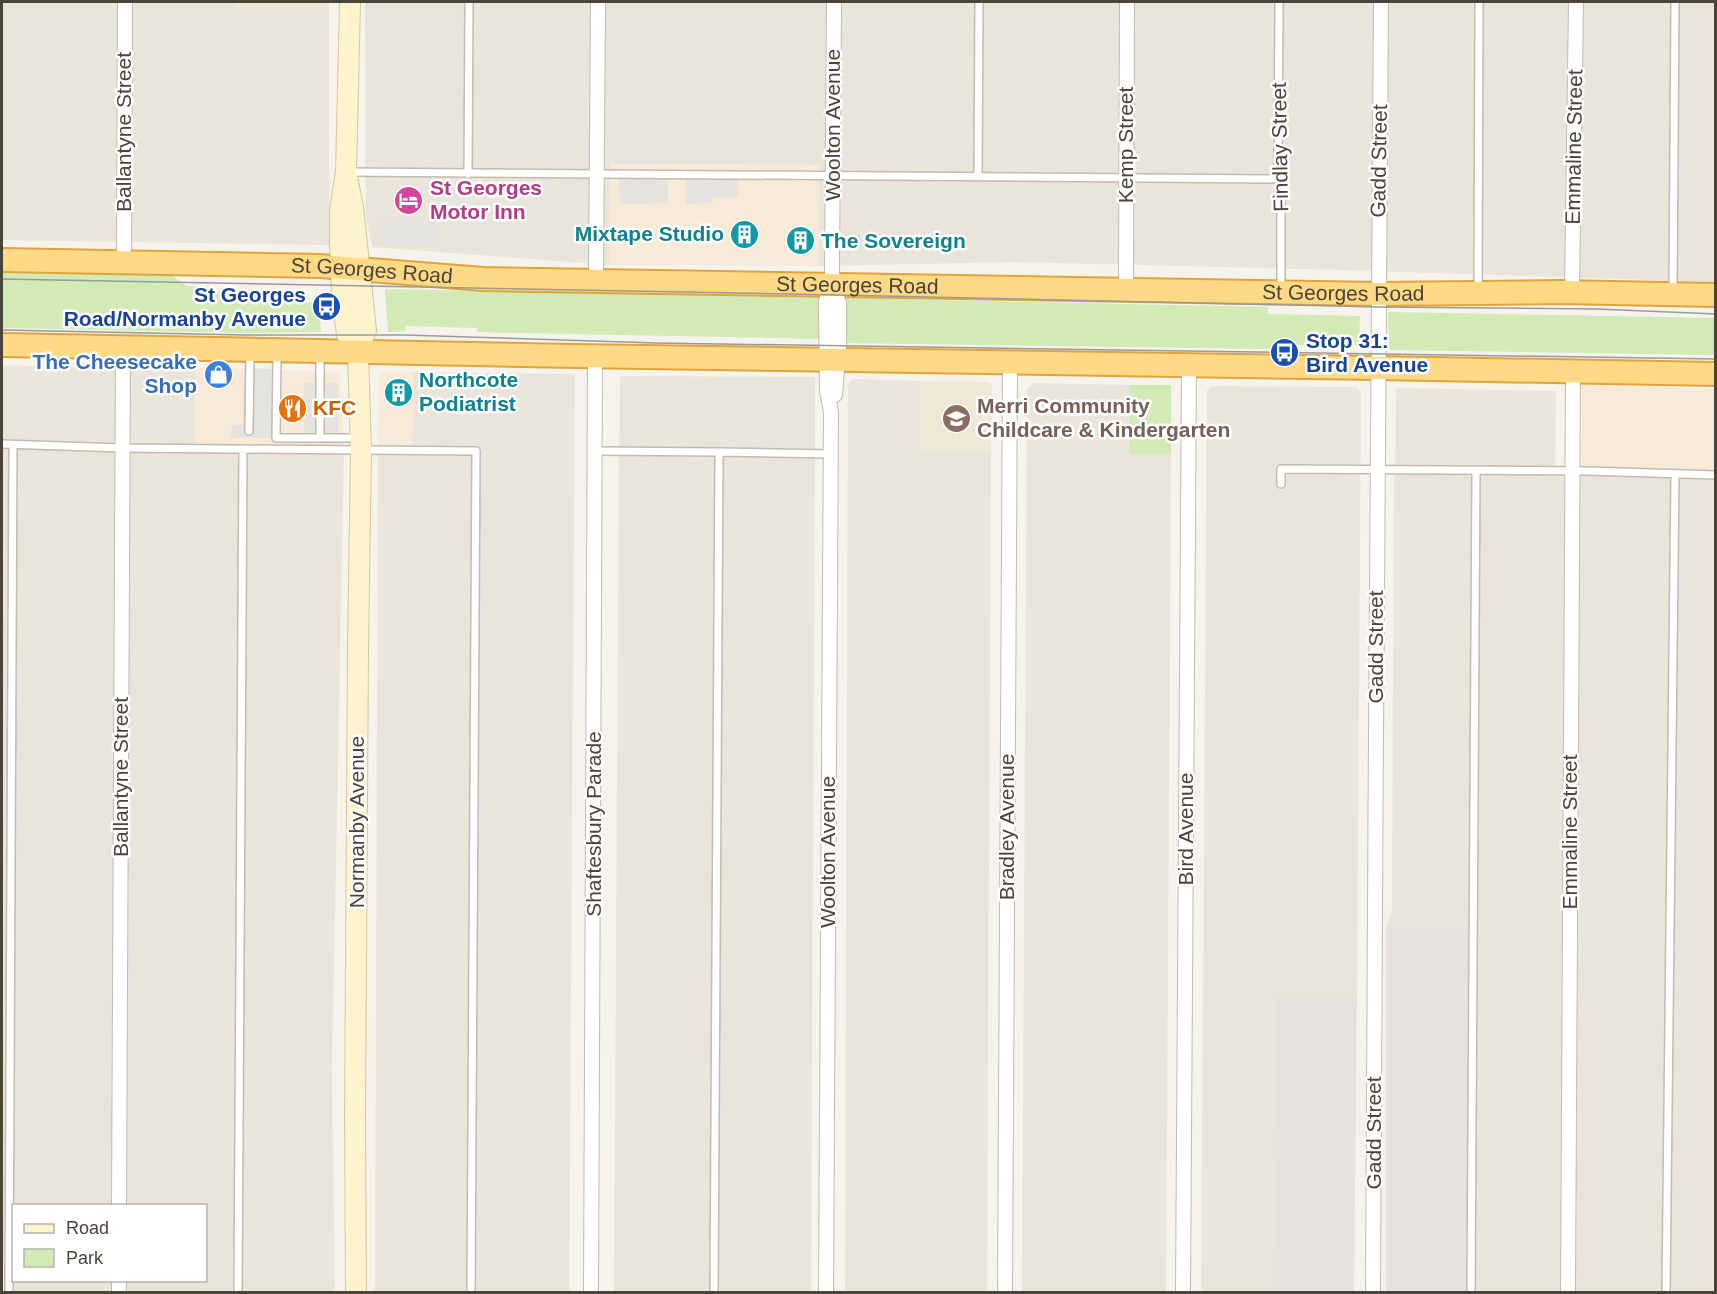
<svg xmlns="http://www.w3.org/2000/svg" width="1717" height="1294" viewBox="0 0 1717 1294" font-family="Arial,sans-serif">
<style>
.residential{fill:#eae5da;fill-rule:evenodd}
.commercial{fill:#f7ead8}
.industrial{fill:#e6e2dd}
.education{fill:#efe8d6}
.green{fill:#d2eab5}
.parking{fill:#e5e3e0}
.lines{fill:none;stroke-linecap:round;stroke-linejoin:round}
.service-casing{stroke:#c2bbae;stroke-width:10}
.minor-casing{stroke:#c2bbae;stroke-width:16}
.secondary-casing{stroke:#d6c79b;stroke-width:22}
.trunk-casing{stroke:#e0a43c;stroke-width:26}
.service{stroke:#fff;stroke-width:7}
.minor{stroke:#fff;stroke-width:14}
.secondary{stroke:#fff3cd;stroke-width:20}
.trunk{stroke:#ffd985;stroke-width:22}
.tram{stroke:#9a9a9a;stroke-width:1.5}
.labels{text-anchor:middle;stroke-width:5;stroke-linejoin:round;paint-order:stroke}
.street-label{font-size:21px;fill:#4b4439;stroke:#fff}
.hotel-label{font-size:21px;font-weight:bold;fill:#b23c85;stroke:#fff;text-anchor:start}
.culture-label{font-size:21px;font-weight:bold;fill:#0d838f;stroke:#fff;text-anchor:start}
.transit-label{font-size:21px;font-weight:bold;fill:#164399;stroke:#fff;text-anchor:end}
.shop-label{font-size:21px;font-weight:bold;fill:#366cbe;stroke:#fff;text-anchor:end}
.education-label{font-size:21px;font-weight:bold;fill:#785e54;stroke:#fff;text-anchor:start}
.food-label{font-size:21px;font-weight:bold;fill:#c56008;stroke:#fff;text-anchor:start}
</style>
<rect width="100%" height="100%" fill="#f6f3ec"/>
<!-- residential -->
<path class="residential" d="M2 2H329V245L2 240Z
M365 2H1715V282L1343 270 1014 262 819 266V165L610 164 609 265 372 247 366 216Z
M2 365 102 368H196L195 445 344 447 332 1068 335 1292H2ZM14 1206H206V1280H14Z
M413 372 575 374 569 1292H475L479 447 421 453 469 454 473 457 468 1292H375L378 454 412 453Z
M620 376 815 377V449L619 448Z
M853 379 920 381V450L991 451 987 1292H845L848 385Z
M1033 383 1129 385 1130 454H1171L1166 1292H1022L1027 389Z
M1211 386 1356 387 1361 392 1357 997 1275 996 1273 1292H1201L1207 390Z
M1398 388 1554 391 1556 393 1555 468H1395L1396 390Z
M619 455 712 456 716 463 711 1292H614Z
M725 457H815L811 1292H716L721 460Z
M1394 472 1468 474 1471 477 1469 928 1386 927 1392 911Z
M1483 474 1715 477V1292H1475L1478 479Z"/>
<!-- commercial -->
<path class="commercial" d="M610 164 819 165V266L609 265Z
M196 368 340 372 344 447 195 445Z
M413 372 412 453 378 454 379 373Z
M1582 384 1715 389V477L1582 474Z"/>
<!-- industrial -->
<path class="industrial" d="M1386 927 1469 928 1467 1292H1386Z
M1275 996 1357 997 1354 1292H1273Z"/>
<!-- education -->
<path class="education" d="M236 2H328V9L235 8Z
M920 381 989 382 992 385 991 451 920 450Z"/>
<!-- green -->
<path class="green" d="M2 267 85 269 172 276 187 286 210 287 211 292 286 293V304L316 302 317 318H320L321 332 248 333 2 328Z
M385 289 822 298 821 339 477 332V328L405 326V331L388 332Z
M843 298 1268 307V314L1360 316 1359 345H1299L1295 342H1289L1288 345H1279L1278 349 844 343Z
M1388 312 1715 318V355L1389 350Z
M1129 385H1171V454H1129Z"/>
<!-- parking -->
<path class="parking" d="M686 177 738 178V197H713V203L686 204Z
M619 178H668V203L620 204Z
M377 219H439V245H377Z
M244 368 271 369V438H231L232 425H243Z
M304 383H338V434L304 433Z"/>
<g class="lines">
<defs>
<path id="service" d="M1279 2 1278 170 1281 183V290
M347 172 1280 179
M468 174 469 2
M978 177 979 2
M1478 289 1479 2
M1673 292 1675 2
M277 354 276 438H358
M249 431 250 352
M320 438V354
M2 444 123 448 476 451 471 1292
M596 451 719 452
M1281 484V469L1588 471 1716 475
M9 1292 13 445
M238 1292 243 449
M714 1292 719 452 830 454
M1471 1292 1476 471
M1666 1292 1675 475"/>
<path id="minor" d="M834 2 832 269V284L839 303V346L835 395
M124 262 125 2
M596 281 598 2
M1126 289 1127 2
M1572 293 1576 2
M119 1206 123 348
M119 1280V1292
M591 1292 595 356
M826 1292 831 412 827 391 826 301 832 284
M1005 1292 1010 362
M1183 1292 1189 365
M1373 1292C1376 862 1376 432 1381 2
M1568 1292 1573 372"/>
<path id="secondary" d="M350 2 346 172 340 210V244L342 295 347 335 358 352
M346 172 353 207 366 330 358 352 361 450 358 649 355 1118 356 1292"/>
<g id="trunk">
<path id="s1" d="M2 260 320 266 483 279 1378 294 1561 292 1716 295"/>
<path d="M2 345 575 356 1378 368 1716 374"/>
</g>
</defs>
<!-- service casing -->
<use href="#service" class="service-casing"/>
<!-- minor casing -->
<use href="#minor" class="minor-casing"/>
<!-- secondary casing -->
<use href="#secondary" class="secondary-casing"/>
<!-- trunk casing -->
<use href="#trunk" class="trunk-casing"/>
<!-- service -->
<use href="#service" class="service"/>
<!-- minor -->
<use href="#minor" class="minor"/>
<!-- secondary -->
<use href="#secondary" class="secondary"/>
<!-- trunk -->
<use href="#trunk" class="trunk"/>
<!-- tram -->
<path class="tram" d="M2 279 837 295 1378 307 1597 309 1716 314
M2 330 245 335H405L656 343 1716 359"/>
</g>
<!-- icons -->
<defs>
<symbol id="hotel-disc" viewBox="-11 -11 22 22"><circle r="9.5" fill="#d1479c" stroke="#fff"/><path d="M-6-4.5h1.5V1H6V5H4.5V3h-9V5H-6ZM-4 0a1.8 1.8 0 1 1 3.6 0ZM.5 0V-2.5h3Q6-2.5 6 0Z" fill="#fff"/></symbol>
<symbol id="building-disc" viewBox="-11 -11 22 22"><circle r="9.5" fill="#0f9aa8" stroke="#fff"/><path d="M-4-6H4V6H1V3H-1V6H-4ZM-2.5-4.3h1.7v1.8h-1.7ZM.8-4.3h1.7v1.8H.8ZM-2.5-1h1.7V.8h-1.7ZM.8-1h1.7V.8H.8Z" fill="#fff"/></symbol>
<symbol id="bus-disc" viewBox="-11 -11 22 22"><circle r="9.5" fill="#1a4fb4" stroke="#fff"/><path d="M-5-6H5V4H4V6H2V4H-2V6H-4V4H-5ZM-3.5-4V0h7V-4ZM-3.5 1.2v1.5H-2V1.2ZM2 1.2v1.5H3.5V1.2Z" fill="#fff"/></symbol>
<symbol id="shop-disc" viewBox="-11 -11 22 22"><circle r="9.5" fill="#3f7fe0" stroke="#fff"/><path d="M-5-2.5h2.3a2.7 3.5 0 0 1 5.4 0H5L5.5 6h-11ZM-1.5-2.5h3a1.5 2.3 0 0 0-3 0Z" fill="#fff"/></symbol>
<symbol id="restaurant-disc" viewBox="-11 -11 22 22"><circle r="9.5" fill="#e8710a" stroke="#fff"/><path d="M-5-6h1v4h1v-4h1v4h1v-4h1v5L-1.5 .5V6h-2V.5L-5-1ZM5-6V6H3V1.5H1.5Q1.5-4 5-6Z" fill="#fff"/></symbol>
<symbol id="school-disc" viewBox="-11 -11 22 22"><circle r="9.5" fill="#8d6e63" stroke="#fff"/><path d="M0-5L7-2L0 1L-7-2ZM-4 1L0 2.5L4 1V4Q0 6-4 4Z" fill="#fff"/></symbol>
</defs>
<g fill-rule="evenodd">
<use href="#hotel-disc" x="392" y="184" width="33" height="33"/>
<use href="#building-disc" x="728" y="218" width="33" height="33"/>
<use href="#building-disc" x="784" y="224" width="33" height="33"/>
<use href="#bus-disc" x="310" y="290" width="33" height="33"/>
<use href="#bus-disc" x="1268" y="336" width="33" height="33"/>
<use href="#shop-disc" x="202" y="358" width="33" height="33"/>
<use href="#building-disc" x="382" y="376" width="33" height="33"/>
<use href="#restaurant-disc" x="276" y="392" width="33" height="33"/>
<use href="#school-disc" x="940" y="402" width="33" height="33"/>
</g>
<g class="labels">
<!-- street labels -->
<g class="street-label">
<text transform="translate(833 125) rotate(-90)" y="7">Woolton Avenue</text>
<text transform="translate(124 132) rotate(-90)" y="7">Ballantyne Street</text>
<text transform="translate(1126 145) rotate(-90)" y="7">Kemp Street</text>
<text transform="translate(1280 147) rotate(-91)" y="7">Findlay Street</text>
<text transform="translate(1574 147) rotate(-89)" y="7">Emmaline Street</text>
<text transform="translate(1379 161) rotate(-89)" y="7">Gadd Street</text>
<text dy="7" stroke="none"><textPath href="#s1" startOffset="370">St Georges Road</textPath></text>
<text dy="7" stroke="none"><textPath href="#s1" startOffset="856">St Georges Road</textPath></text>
<text dy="7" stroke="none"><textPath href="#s1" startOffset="1342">St Georges Road</textPath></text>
<text transform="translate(1376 647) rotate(-90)" y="7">Gadd Street</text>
<text transform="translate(121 777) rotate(-90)" y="7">Ballantyne Street</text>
<text transform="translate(357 822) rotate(-90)" y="7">Normanby Avenue</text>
<text transform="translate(594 824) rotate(-90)" y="7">Shaftesbury Parade</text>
<text transform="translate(1007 827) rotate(-90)" y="7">Bradley Avenue</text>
<text transform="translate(1186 829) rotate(-90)" y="7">Bird Avenue</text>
<text transform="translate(1570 832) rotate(-90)" y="7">Emmaline Street</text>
<text transform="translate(828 852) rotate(-90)" y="7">Woolton Avenue</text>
<text transform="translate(1374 1133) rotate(-90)" y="7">Gadd Street</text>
</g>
<!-- hotel labels -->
<g class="hotel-label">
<text x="430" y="195">St Georges<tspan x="430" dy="24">Motor Inn</tspan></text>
</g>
<!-- culture labels -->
<g class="culture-label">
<text x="724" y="241" text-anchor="end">Mixtape Studio</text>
<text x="821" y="248">The Sovereign</text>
<text x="419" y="387">Northcote<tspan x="419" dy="24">Podiatrist</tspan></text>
</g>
<!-- transit labels -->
<g class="transit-label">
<text x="306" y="302">St Georges<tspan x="306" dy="24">Road/Normanby Avenue</tspan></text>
<text x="1306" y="348" text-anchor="start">Stop 31:<tspan x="1306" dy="24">Bird Avenue</tspan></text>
</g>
<!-- shop labels -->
<g class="shop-label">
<text x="197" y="369">The Cheesecake<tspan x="197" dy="24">Shop</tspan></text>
</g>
<!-- education labels -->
<g class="education-label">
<text x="977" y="413">Merri Community<tspan x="977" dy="24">Childcare &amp; Kindergarten</tspan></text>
</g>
<!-- food labels -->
<g class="food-label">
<text x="313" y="415">KFC</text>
</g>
</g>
<!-- border -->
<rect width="1717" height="1294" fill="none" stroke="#4b4439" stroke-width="6"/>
<!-- legend -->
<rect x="12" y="1204" width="195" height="78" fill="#ffffff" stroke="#b7b4b0" stroke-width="1.5"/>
<rect x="24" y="1224" width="30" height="9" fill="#fff3cd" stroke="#b7b4b0" stroke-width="1.5"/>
<text x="66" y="1234" font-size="18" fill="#4b4439">Road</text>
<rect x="24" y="1249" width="30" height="18" fill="#d2eab5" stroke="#b7b4b0" stroke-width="1.5"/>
<text x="66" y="1264" font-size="18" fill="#4b4439">Park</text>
</svg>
